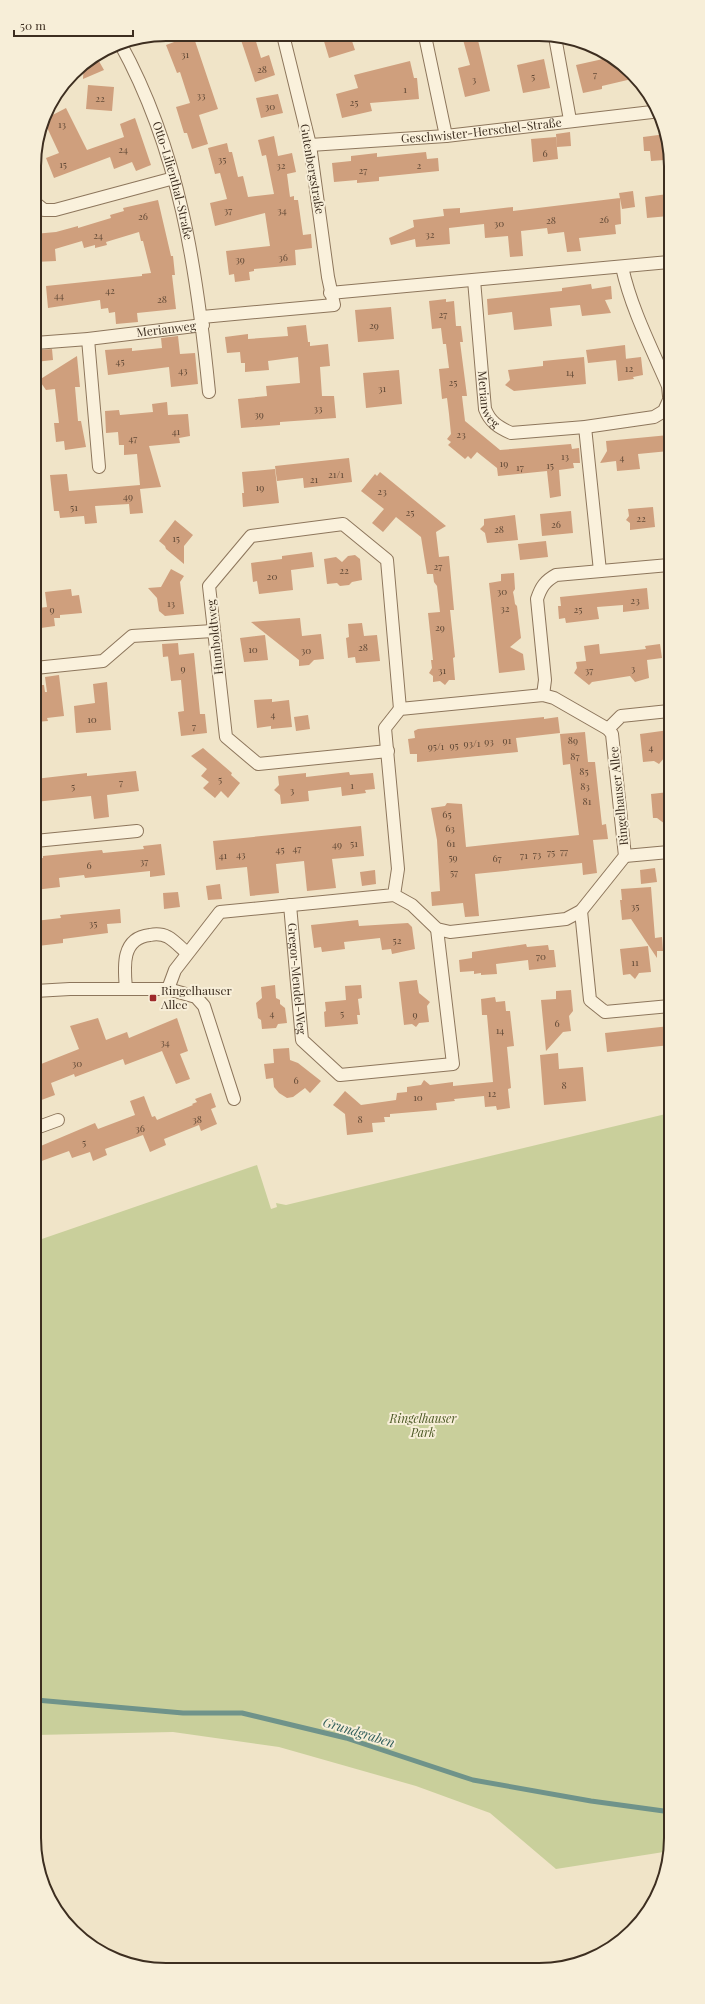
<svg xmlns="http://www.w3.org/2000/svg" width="705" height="2004" viewBox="0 0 705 2004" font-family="'Playfair Display',serif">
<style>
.green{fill:#c9cf9b}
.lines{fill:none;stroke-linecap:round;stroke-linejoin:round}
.stream{stroke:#6f938a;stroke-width:5}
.building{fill:#cf9f7d}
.minor-casing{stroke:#8d765c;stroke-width:14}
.minor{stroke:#faf1dc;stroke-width:12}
.poi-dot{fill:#9e2a2b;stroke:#f7eed8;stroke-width:1.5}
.labels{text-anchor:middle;stroke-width:4;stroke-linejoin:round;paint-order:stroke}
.number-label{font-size:10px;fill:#624a37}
.street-label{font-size:12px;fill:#3d2e20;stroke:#f7eed8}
.poi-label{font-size:12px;fill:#3d2e20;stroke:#f7eed8;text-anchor:start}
.park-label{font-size:12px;font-style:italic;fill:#4d5a26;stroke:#f7eed8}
.water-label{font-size:13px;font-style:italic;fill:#2f5d5a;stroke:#f7eed8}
.rim{fill:none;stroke:#3d2e20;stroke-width:2}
</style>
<rect width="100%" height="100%" fill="#f0e4c8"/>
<!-- green -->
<path class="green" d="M670 1113V1851L556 1869 490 1813 416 1786 279 1747 173 1732 36 1735V1241L257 1165 271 1209 277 1207 276 1203 286 1205Z"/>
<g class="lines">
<!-- stream -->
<path class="stream" d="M36 1700 183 1713H242L346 1738 473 1780 591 1801 671 1812"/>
</g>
<!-- building -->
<path class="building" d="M239 34 254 35 261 58 269 55 275 75 255 82Z
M193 35 218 109 199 115 208 144 192 149 187 133H184L176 107 190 103 180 72 177 73 166 45Z
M325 35H350L355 50 329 58 323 38 326 37Z
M462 36H477L490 91 465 97 458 68 470 65Z
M96 56 104 70 83 79 84 63Z
M612 57 636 78 602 86V89L583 93 576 65Z
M544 59 550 88 523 93 517 65Z
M410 61 414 78H417L419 99 370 103 372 111 342 118 336 94 358 88 354 75Z
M88 85 114 87 112 111 86 109Z
M278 94 283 113 261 118 256 98Z
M66 108 87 150 124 137 120 124 135 118 151 165 136 171 132 162 114 169 110 157 54 178 46 158 59 153 44 121 45 119Z
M570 132 571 146 557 147 556 134Z
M666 134 668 140V156H664V160L651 161 650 151H644L643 137Z
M274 136 278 156 292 153 296 172 287 174 290 197 294 196V200H298L303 235 311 234 312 248 295 250 296 265 254 269V271L249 272 250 280 235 282 234 274 229 275 226 251 270 246 265 213 215 226 210 203 227 199 220 173 215 174 208 148 227 143 229 152H232L238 177 243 176 248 197 274 194 266 155 262 156 258 140Z
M556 137 558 159 533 162 531 139Z
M426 152 427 159 438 158 439 171 379 177V181L357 183V180L334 182 332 163 351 161V156L377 153V157Z
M633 191 635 207 622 209 619 193Z
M668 194 669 216 647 218 645 197Z
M620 198 621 224 615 225 616 234 579 238 581 251 567 252 564 232 548 234 547 228 521 231 523 256 510 257 508 236 485 238 484 224 449 228 450 244 416 247 415 239 391 245 389 238 414 227 413 220 444 216 443 209 460 208V213L513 207V211Z
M158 200 171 256H173L175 275H172L176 309 137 313 138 322 116 324 115 312 109 313 108 308 101 309 100 300 48 308 46 286 142 276V274L151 273 143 241H141L139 232 106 242 107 245 95 248V245L84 248 82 241 55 249 56 261 34 262V234L56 232 78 226V228L111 218 110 215 124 211 123 208Z
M591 284 592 289 611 286 612 299 605 300 611 313 582 316 580 305 550 308 552 326 514 330 512 312 488 315 487 299 562 291V288Z
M446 299V302L454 301 456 326H461L463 342H460L467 396H462L465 421 500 450 571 444 572 449 579 448 580 463H573L574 468 559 470 561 496 550 498 547 471 498 476 497 468 477 452 471 459 468 456 465 459 448 445 451 442 447 439 451 434 449 414 447 398 442 399 439 369 449 368 446 344H443L441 328 432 329 429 301Z
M391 307 394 339 358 342 355 310Z
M306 325 308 342H310V346L328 344 330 366 320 367 322 396H334L336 418 280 422V425L241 428 238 399 267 396 266 386 300 383 298 357 268 361 269 370 245 372V363H241L240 352 227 353 225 337 248 334V339L288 336 287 327Z
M178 336 180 354 195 353 198 384 171 387 169 367 108 375 105 350 132 348V351L162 348 161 338Z
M625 345 626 359 588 363 586 350Z
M52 349 53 360 35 362V350Z
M77 356 80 387H75L78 421H81L86 447 65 450 64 441 56 442 54 423H59L55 389 46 390 39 380Z
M584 357 586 384 514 391 505 385 510 380 508 370 543 366V361Z
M641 357 643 375 633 377 634 379 618 381 616 360Z
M399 370 402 404 366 408 363 373Z
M167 402 168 415 188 414 190 436 179 438 180 443 149 446 161 487 140 489 143 513 130 514 129 504 95 506 97 523 85 524 84 516 60 518 59 511H54L50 475 67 474 69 491 140 485 137 454 124 455V445H119L118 432 106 433 105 411 119 410 120 415 153 412 152 404Z
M669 435V451L638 454 640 469 617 471 616 461 600 463 607 451 606 441Z
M349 458 352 482 304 488 303 478 277 481 275 466Z
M275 469 279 503 243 507 242 493H244L242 472Z
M380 472 446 526 436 532 439 557 449 556 454 610H450L455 657 453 658 455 680H449L445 685 440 681 433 682V676L429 673 432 668 431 660H433L428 613 440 612 437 586 434 582 433 574H427L421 537 396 517 383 532 372 523 384 509 361 491 375 474 377 476Z
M653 507 655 527 630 530V523L626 520 629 516 628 509Z
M571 511 573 533 542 536 540 514Z
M515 515 518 540 487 543 485 533 480 529 484 525V519Z
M175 520 193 535 184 546V564L166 549 165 546 159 541Z
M546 541 548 557 520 560 518 544Z
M312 552 314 567 291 570 293 590 259 594 257 581 253 582 251 563 282 559V556Z
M355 555 360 559 362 580 352 582 349 585 340 586 337 583 327 584 324 559 336 557 342 562 348 556Z
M171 569 184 576 180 582 184 614 165 616 159 611 157 598 148 588 161 587Z
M514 573 515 589 513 592 514 597 515 604 517 606 521 638 510 647 523 654 525 670 499 673 489 583 501 581V574Z
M647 588 649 609 623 612V605L597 607 599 619 566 623 565 618 559 619 558 606H561L560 597Z
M71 589 72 596 79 595 82 613 60 615V618H54L55 626 41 628 38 608 47 607 45 592Z
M300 618 302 636 321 634 324 659 314 660 309 665 299 666V660L251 622Z
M362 623 364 636 377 635 380 661 356 663 355 657 348 658 346 638 349 637 348 624Z
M265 635 268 660 244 662 240 638Z
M178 643 179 655 163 657 162 644Z
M599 644 600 654 646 649 645 646 660 644 662 658 647 660 649 678 635 682 630 676 592 682 589 685 574 673 577 668 576 662 586 661 584 646Z
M194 653 200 714H205L207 733 181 736 178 712 184 711 181 680 171 681 168 656Z
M59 675 64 716 47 718 48 721 35 722V685H44L45 692H47L45 677Z
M107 682 111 730 76 733 74 706 95 703 93 684Z
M272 699V702L289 700 292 727 271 729V726L257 728 254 700Z
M308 715 310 729 296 731 294 717Z
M544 717V719L558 717 560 733 516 738 518 752 417 762V754H410L408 739 415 738 414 731 418 729Z
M669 730V743H664L665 757 659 764 654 761 643 762 640 734Z
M585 732 588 762H595L602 825 606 824 608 839 593 840 597 873 583 875 582 863 475 874 479 916 465 917 463 903 432 906 431 892 440 891 437 840 431 808 445 806 447 803 462 804 466 847 579 835 570 764 563 765 560 734Z
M203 748 232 773 231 775 240 783 228 798 221 791 215 798 203 788 209 782 201 776 207 769 191 756Z
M136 771 139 791 107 795 109 817 94 819 91 796 35 802V779L87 773V776Z
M349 772 350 775 373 773 375 789 365 790 366 793 342 796 341 787 308 791 309 801 281 804 280 795 274 790 279 785 278 776 306 773V777Z
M669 792V827L657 818H653L651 794Z
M361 826 364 856 332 859 336 888 307 891 304 861 276 864 279 893 250 896 247 867 216 870 213 841Z
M161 844 165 875 150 877V871L85 878 84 875 59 878 60 887 35 890V859L43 858V856L102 850 103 853 144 849 143 846Z
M655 868 657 882 641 884 640 870Z
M375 870 376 884 362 886 360 872Z
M220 884 222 899 208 900 206 886Z
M651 887 655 938 662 937 663 951H657V958L631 919 622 920 620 900H622L621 889Z
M178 892 180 907 164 909 163 893Z
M120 909 121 923 107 924 108 933 63 939V943L38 946 35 921 61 918 60 915Z
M358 920 359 926 408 923 412 927 415 949 392 954 391 949 382 950 380 938 344 942 345 949 322 952 321 947 314 948 311 925Z
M526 944 527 947 548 945 549 950H554L556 967 529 970 528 960 496 964 497 974 481 975V973L474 974V971L460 972 459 960 472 958V952Z
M648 946 651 972 639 973 635 979 630 974 623 975 620 949Z
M417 980 419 993 430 1002 427 1006 429 1022 419 1023 416 1027 412 1024 404 1025 399 982Z
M275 985 276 998 280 1000V1004L285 1008 287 1023 278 1024 276 1028 262 1029 261 1020 258 1018 256 1003 262 998 261 987Z
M361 985 362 998 358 999 360 1015H357L358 1024 325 1027 324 1012 326 1011 325 1002 346 1000 345 986Z
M571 990 573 1011 569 1016 571 1031 563 1032 546 1051 541 1000 556 999V991Z
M495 997 496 1002 505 1001 506 1011H510L514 1046 507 1047 511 1088 508 1089 510 1108 497 1110 496 1106 485 1107 484 1096 454 1099 455 1101 436 1103 437 1110 390 1114V1117H384L385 1122 372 1123 373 1132 347 1135 345 1114 333 1105 345 1091 361 1105 396 1100 397 1093 407 1092V1087L421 1085 424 1080 430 1085 453 1082V1086L493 1082 487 1015H482L481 999Z
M98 1018 106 1040 127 1032 129 1038 177 1018 188 1051 180 1054 190 1079 176 1084 162 1051 125 1065 123 1059 75 1077 74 1074 51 1083 55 1095 36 1102V1066L79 1049 70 1026Z
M670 1026V1045L607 1052 605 1033Z
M289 1048 290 1060 298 1063 321 1081 310 1093 305 1088 293 1097 287 1098 279 1093 274 1087 273 1078 266 1079 264 1064 274 1063 273 1049Z
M558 1053 559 1069 583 1067 586 1101 544 1105 540 1055Z
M211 1093 216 1107 211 1109 217 1124 201 1131 199 1125 164 1139 166 1145 150 1152 143 1135 105 1149 107 1155 93 1161 90 1152 72 1158 69 1151 36 1163V1148L95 1123 98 1129 135 1115 130 1101 144 1096 152 1117 155 1116 157 1120 193 1105 192 1104 197 1102 195 1099Z"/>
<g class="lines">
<defs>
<g id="minor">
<path d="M425 36 446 136"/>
<path d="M555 37 570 120"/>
<path id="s1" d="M120 43C180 152 197 270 209 392"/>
<path id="s2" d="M310 145 446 136 652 112"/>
<path d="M34 202 44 210H55L174 178"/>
<path d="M622 267C631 308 651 347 668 386L669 396"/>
<path id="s3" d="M474 280 485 409C490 422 498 427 511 433L585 427 654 417 664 411 669 400"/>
<path d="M330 293 669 262"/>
<path d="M202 317 334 305 328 277 310 145 283 35"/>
<path d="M88 339 99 467"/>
<path id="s4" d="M35 343 88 339 203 325"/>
<path d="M585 427 600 571"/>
<path d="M35 668 103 661 132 636 213 631"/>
<path d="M543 695 545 680 537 599C541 587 545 581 556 575L669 565"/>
<path d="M608 729 621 716 669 711"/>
<path d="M388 751 258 764 226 737 209 586 251 536 343 524 387 560 400 709"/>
<path d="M35 841 137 831"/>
<path d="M625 856 669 852"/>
<path id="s5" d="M290 905 302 1040 340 1075 453 1064 437 929"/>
<path d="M581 911 590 1000 605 1012 670 1006"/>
<path d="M126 989C124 967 121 938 150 935 155 934 162 934 168 937 175 941 181 948 187 953"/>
<path d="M168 989 175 970 220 912 394 895 412 905 437 929 450 932 566 919 581 911 625 856 612 734 608 729 554 698 543 695 400 709 385 728 398 869 394 895"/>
<path d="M35 991 70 989H168L196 997 204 1006 234 1099"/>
<path d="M36 1128 58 1120"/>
</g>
</defs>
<!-- minor casing -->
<use href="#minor" class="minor-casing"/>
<!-- minor -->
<use href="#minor" class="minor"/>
</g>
<!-- markers -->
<rect class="poi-dot" x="149" y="994" width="8" height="8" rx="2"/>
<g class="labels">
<!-- number labels -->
<g class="number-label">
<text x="185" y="58">31</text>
<text x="262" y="73">28</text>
<text x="595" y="78">7</text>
<text x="533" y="80">5</text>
<text x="474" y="83">3</text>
<text x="405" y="93">1</text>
<text x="201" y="99">33</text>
<text x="100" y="102">22</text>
<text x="354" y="106">25</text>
<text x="270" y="110">30</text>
<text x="62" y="128">13</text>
<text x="123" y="153">24</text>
<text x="545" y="157">6</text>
<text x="222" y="163">35</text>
<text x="63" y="168">15</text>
<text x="281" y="169">32</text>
<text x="419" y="169">2</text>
<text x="363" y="174">27</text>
<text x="228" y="214">37</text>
<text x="282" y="214">34</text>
<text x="143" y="220">26</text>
<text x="604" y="223">26</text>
<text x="551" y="224">28</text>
<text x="499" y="227">30</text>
<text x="430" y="238">32</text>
<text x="98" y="239">24</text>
<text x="283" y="261">36</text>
<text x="240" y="263">39</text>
<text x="110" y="294">42</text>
<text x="59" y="299">44</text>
<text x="162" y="303">28</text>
<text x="443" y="318">27</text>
<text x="374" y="329">29</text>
<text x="120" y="365">45</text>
<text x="629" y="372">12</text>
<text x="183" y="374">43</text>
<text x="570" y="376">14</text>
<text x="453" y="386">25</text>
<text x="382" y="392">31</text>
<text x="318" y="412">33</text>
<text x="259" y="418">39</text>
<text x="176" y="435">41</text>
<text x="461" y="438">23</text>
<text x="133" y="442">47</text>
<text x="565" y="460">13</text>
<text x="622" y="461">4</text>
<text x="504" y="467">19</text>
<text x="550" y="469">15</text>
<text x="520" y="471">17</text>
<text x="336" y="478">21/1</text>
<text x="314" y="483">21</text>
<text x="260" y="491">19</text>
<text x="382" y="495">23</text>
<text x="128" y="500">49</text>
<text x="74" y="511">51</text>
<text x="410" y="516">25</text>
<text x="641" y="522">22</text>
<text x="556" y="528">26</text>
<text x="499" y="533">28</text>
<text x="176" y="542">15</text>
<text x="438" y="570">27</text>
<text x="344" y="574">22</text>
<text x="272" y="580">20</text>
<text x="502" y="595">30</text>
<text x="635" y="604">23</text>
<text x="171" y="607">13</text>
<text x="505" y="612">32</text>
<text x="52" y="613">9</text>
<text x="578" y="613">25</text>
<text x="440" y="631">29</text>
<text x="363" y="651">28</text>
<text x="253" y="653">10</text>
<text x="306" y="654">30</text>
<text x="183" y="672">9</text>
<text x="633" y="672">3</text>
<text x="442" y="674">31</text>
<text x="589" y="674">37</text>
<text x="273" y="718">4</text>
<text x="92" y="723">10</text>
<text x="194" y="730">7</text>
<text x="507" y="744">91</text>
<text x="573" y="744">89</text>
<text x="489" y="745">93</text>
<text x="472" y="747">93/1</text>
<text x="454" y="749">95</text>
<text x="436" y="750">95/1</text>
<text x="651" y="751">4</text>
<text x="575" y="760">87</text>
<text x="584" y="775">85</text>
<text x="220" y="783">5</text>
<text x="121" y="786">7</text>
<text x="352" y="789">1</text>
<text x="73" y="790">5</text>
<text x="585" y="790">83</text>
<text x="292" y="794">3</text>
<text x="587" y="805">81</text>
<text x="447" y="818">65</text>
<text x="450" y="832">63</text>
<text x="354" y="847">51</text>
<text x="451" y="847">61</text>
<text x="337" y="848">49</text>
<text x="297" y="852">47</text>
<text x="280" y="853">45</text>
<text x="564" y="855">77</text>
<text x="551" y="856">75</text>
<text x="241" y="858">43</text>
<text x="537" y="858">73</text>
<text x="223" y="859">41</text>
<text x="524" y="859">71</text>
<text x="453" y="861">59</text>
<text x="497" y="862">67</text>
<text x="144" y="865">37</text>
<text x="89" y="869">6</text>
<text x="454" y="876">57</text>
<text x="635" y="910">35</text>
<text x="93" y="927">35</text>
<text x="397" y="944">52</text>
<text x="541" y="960">70</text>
<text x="635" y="966">11</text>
<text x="272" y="1017">4</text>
<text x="342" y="1017">5</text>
<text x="415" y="1018">9</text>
<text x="557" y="1027">6</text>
<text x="500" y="1034">14</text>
<text x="165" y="1046">34</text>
<text x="77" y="1067">30</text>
<text x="296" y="1084">6</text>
<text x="564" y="1089">8</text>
<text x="492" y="1097">12</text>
<text x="418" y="1101">10</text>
<text x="197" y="1123">38</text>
<text x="360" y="1123">8</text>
<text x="140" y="1132">36</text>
<text x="84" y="1146">5</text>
</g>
<!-- street labels -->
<g class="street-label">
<text dy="4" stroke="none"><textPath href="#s2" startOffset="172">Geschwister-Herschel-Straße</textPath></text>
<text transform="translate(312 169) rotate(80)" y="4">Gutenbergstraße</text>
<text dy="4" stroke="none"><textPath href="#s1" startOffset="148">Otto-Lilienthal-Straße</textPath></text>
<text dy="4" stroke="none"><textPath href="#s4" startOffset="132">Merianweg</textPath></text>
<text dy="4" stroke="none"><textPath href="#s3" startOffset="121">Merianweg</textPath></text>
<text transform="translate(215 637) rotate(-96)" y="4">Humboldtweg</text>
<text transform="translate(619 796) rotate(-96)" y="4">Ringelhauser Allee</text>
<text dy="4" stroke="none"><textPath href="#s5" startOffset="74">Gregor-Mendel-Weg</textPath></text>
</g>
<!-- poi labels -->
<g class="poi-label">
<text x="161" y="995">Ringelhauser<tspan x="161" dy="14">Allee</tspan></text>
</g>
<!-- park labels -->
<g class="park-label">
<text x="423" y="1423">Ringelhauser<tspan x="423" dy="14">Park</tspan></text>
</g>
<!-- water labels -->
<g class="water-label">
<text transform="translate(359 1732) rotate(17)" y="5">Grundgraben</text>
</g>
</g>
<!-- crop -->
<path d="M0 0H705V2004H0ZM166 41H539A125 125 0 0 1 664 166V1838A125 125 0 0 1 539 1963H166A125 125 0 0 1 41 1838V166A125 125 0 0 1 166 41Z" fill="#f7eed8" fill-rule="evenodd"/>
<path class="rim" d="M166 41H539A125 125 0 0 1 664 166V1838A125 125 0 0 1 539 1963H166A125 125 0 0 1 41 1838V166A125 125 0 0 1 166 41Z"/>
<!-- scale -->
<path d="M14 30v6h119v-6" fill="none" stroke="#3d2e20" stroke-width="2"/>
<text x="20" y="30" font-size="12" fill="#3d2e20" stroke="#f7eed8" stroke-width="3" paint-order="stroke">50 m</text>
</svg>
